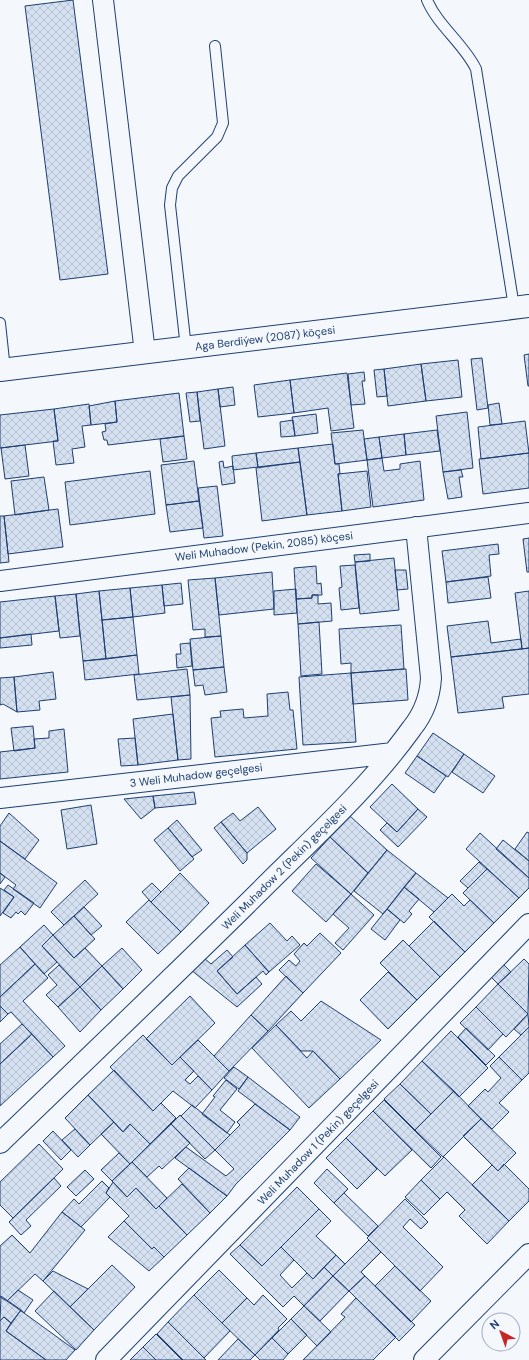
<svg xmlns="http://www.w3.org/2000/svg" width="529" height="1360" viewBox="0 0 529 1360" font-family="'DM Sans',sans-serif">
<style>
.building{fill:url(#building-cross-hatch);stroke:#1d3f73}
.lines{fill:none;stroke-linecap:round;stroke-linejoin:round}
.service-casing{stroke:#1d3f73;stroke-width:12}
.minor-casing{stroke:#1d3f73;stroke-width:22}
.tertiary-casing{stroke:#1d3f73;stroke-width:24}
.service{stroke:#f4f7fb;stroke-width:10}
.minor{stroke:#f4f7fb;stroke-width:20}
.tertiary{stroke:#f4f7fb;stroke-width:22}
.labels{text-anchor:middle;stroke-width:3;stroke-linejoin:round;paint-order:stroke}
.street-label{font-size:11px;fill:#1d3f73;stroke:#f4f7fb}
</style>
<defs>
<pattern id="building-cross-hatch" width="8" height="8" patternUnits="userSpaceOnUse"><rect width="8" height="8" fill="#d5e0f0"/><path d="M0 0l8 8M0 8l8-8" fill="none" stroke="#b6c1d1"/></pattern>
</defs>
<rect width="100%" height="100%" fill="#f4f7fb"/>
<!-- building -->
<path class="building" d="M73 0 108 274 60 280 25 6Z
M529 354V386H528L524 355Z
M482 358 488 408 477 410 471 359Z
M458 360 462 397 426 401 421 364Z
M421 364 426 401 388 406 384 369Z
M384 369 387 396 377 397 374 370Z
M364 372 365 381H362L365 404 351 405 348 374Z
M347 373 354 428 331 431 328 408 294 413 290 380Z
M290 380 294 413 258 417 254 385Z
M233 387 235 405 220 407 218 389Z
M218 389 225 446 204 449 197 392Z
M197 392 200 421 190 422 186 393Z
M179 393 184 436 108 445 107 440H104L102 432 106 431 105 424 117 422 115 401Z
M115 401 117 422 91 425 89 406Z
M499 403 502 424 490 425 488 405Z
M89 404 91 425 82 426 85 447 72 449 74 463 56 465 53 441H58L54 409Z
M54 409 58 441 0 448V415Z
M467 412 473 468 443 472 436 416Z
M316 414 318 433 295 436 292 417Z
M293 420 295 436 281 437 280 422Z
M525 421 529 453 481 459 478 427Z
M363 430 367 460 335 464 331 433Z
M437 430 440 451 406 455 404 434Z
M404 434 406 455 382 458 379 437Z
M184 436 187 459 163 462 160 439Z
M379 437 382 458 367 460 364 439Z
M333 444 335 464H339L340 474H338L342 511 307 515 298 448Z
M25 445 29 476 5 479 1 448Z
M298 448 300 462 258 467 256 453Z
M256 453 258 467 233 470 232 456Z
M529 453V488L483 494 479 459Z
M382 458 384 471 400 469V464L420 461 424 500 373 507 367 460Z
M194 461 199 501 166 505 161 465Z
M223 461 224 468 233 466 235 483 222 485 219 462Z
M300 462 307 515 262 521 256 468Z
M461 470 463 477H459L462 497 448 499 443 472Z
M150 471 155 514 70 525 65 482Z
M367 471 371 507 342 511 338 474Z
M44 477 49 510 15 515 11 481Z
M217 486 223 536 204 538 198 488Z
M199 501 203 528 170 532 166 505Z
M58 509 63 547 8 554 4 516Z
M0 516H4L9 562 0 563Z
M529 538V572H527L523 539Z
M498 544 499 554 489 555 491 576 446 582 442 551Z
M370 554V561L355 562 354 555Z
M394 558 399 610 360 614 355 562Z
M355 565 359 608 341 610 339 588 342 587 340 566Z
M316 566 317 584 321 583 322 595H312V598L296 599 294 568Z
M395 570H406L408 589 397 590Z
M272 572 274 609 219 615 215 578Z
M488 577 491 598 448 603 446 582Z
M215 578 221 636 205 637V629L193 630 188 580Z
M181 583 183 604 164 606 162 585Z
M162 585 165 613 133 617 130 588Z
M130 588 133 617 102 620 99 591Z
M296 589 297 613 274 615V591Z
M99 591 106 659 83 661 76 594Z
M529 591V648L522 649 515 593Z
M76 594 80 636 60 638 55 596Z
M312 595H318V604L331 603 332 621 298 624 296 599 312 598Z
M55 596 59 631 0 638V602Z
M133 617 137 655 106 659 102 620Z
M488 621 491 643 521 639 522 649 451 657 447 626Z
M319 622 322 674 301 676 298 624Z
M401 625 404 669 351 673V663L341 664 339 629Z
M31 634 32 645 0 648V638Z
M221 636 224 667 193 670 190 639Z
M190 643 192 666 177 668 176 654H181L180 644Z
M529 648V694L502 697 504 708 458 713 451 657Z
M137 655 139 674 85 680 83 661Z
M224 667 227 692 205 695 203 685 195 686 193 670Z
M187 669 190 695 137 700 134 675Z
M404 669H406L408 700 353 704 351 673Z
M53 672 56 699 39 701 40 710 17 712 14 677Z
M351 673 356 742 303 745 299 677Z
M14 677 17 712 3 704 0 705V678Z
M288 692 290 710H293L297 749 215 757 211 718 221 717 220 711 243 709 244 718 268 716 267 694Z
M190 695 191 759 178 760 171 697Z
M173 714 178 760 138 765 133 719Z
M33 726 35 748 14 751 11 728Z
M64 729 68 772 0 779V752L35 748 34 739 49 738V731Z
M433 733 464 754 448 777 417 756Z
M135 738 138 765 121 766 118 739Z
M464 754 495 776 483 793 452 772Z
M417 756 446 776 434 793 405 773Z
M392 784 418 809 397 832 370 807Z
M194 792 196 804 155 808 153 796Z
M153 796 155 808 141 819 124 799Z
M91 805 97 844 67 849 61 810Z
M258 807 276 829 247 853 221 822 233 813 240 821Z
M418 809 427 817 398 847 380 830 387 823 397 832Z
M9 813 39 840 25 859 0 841V826Z
M350 816 387 850 368 873 330 837Z
M177 820 202 850 192 857 168 828Z
M221 822 247 853V860L243 864 214 828Z
M168 828 194 859 180 871 154 840Z
M527 832 529 833V861L515 849Z
M480 833 529 878V888L519 898 466 849Z
M330 837 368 873 351 894 311 858Z
M503 840 529 861V878L496 849Z
M0 841 57 883 40 908 13 889 16 885 0 873Z
M387 850 416 873 383 914 354 891Z
M479 862 487 869 468 888 460 881Z
M316 864 351 894 326 922 292 891Z
M487 869 519 898 494 923 463 893Z
M0 873 5 877 0 884Z
M180 873 209 903 181 932 151 902Z
M416 873 448 898 434 912 404 887Z
M85 880 98 894 64 925 51 912Z
M152 883 161 892 151 902 142 892Z
M8 885 34 903 25 915 21 911 18 914 16 912 11 918 3 913 14 897 4 890Z
M404 887 419 899 409 911 412 914 404 923 387 909Z
M0 888 14 897 0 916Z
M351 894 374 915 343 950 335 943 349 928 333 914Z
M452 894 464 906 470 900 494 923 465 952 429 917Z
M149 900 181 932 158 954 126 922Z
M84 907 102 926 91 935 74 916Z
M387 909 400 920 385 940 371 929Z
M74 916 95 939 74 958 53 935Z
M434 921 465 952 440 977 409 946Z
M270 923 287 941 292 936 300 945 269 972 245 945Z
M44 925 53 935 42 946 57 962 44 974 20 947Z
M320 933 341 953 303 993 279 970 289 960 296 966 300 961 294 954 304 943 307 946Z
M53 935 74 958 85 948 102 966 80 987 42 946Z
M403 940 440 977 417 1000 380 963Z
M245 945 269 972 266 975 263 971 237 994 217 971Z
M20 947 35 964 0 997V965Z
M122 948 142 970 123 989 102 966Z
M227 950 233 957 217 971 237 994 256 977 262 984 237 1007 191 970 204 958 211 964Z
M524 959 529 964 528 1014 498 984Z
M502 963 511 972 498 984 490 976Z
M35 964 48 978 23 1001 65 1046 53 1057 11 1012 8 1014 0 1006V997Z
M59 965 80 987 58 1007 46 995 57 985 48 975Z
M102 966 123 989 101 1010 80 987Z
M388 972 417 1000 388 1029 360 1000Z
M286 976 303 993 268 1031 251 1015Z
M498 984 528 1014 506 1037 476 1007Z
M80 987 101 1010 80 1032 58 1007Z
M190 996 215 1023 172 1065 146 1039Z
M321 1001 381 1040 340 1079 313 1051H301L276 1025 291 1011 301 1021Z
M0 1006 8 1014 0 1022Z
M476 1007 503 1034 488 1050 460 1023Z
M528 1014 529 1027 521 1035 514 1029Z
M251 1015 268 1031 229 1071 214 1056Z
M22 1024 32 1034 0 1064V1044Z
M276 1025 307 1058 313 1051 340 1079 309 1108 252 1048Z
M529 1027V1073L522 1080 499 1057Z
M466 1028 495 1056 486 1065 458 1037Z
M451 1031 488 1068 459 1097 422 1061Z
M32 1034 53 1057 0 1106V1064Z
M143 1035 172 1065 180 1057 194 1071 185 1080 190 1084 198 1076 212 1090 195 1108 173 1091 153 1111 110 1067Z
M198 1040 229 1071 212 1090 180 1057Z
M499 1057 522 1080 499 1103 509 1112 492 1129 468 1106 485 1089 488 1092 501 1078 490 1066Z
M422 1061 454 1091 431 1114 400 1084Z
M234 1067 248 1077 239 1089 224 1078Z
M114 1070 153 1111 161 1103 176 1118 150 1144 130 1124 123 1132 88 1095Z
M248 1077 300 1117 290 1130 238 1091Z
M226 1080 237 1089 220 1110 235 1122 227 1133 202 1114 215 1097 213 1096Z
M400 1084 431 1114 415 1130 384 1099Z
M454 1091 481 1119 443 1157 415 1130Z
M88 1095 114 1122 90 1145 65 1118Z
M384 1100 441 1157 431 1168 373 1111Z
M255 1104 290 1130 236 1184 227 1196 175 1158 186 1147 226 1176 234 1169 215 1150 240 1125 237 1122Z
M192 1105 230 1135 215 1150 181 1116Z
M373 1111 412 1150 385 1176 346 1138Z
M180 1115 215 1150 205 1159 171 1124Z
M481 1119 516 1153 498 1171 463 1136Z
M114 1122 123 1132 130 1124 150 1144 130 1164 101 1134Z
M171 1124 190 1143 162 1169 159 1166 147 1177 132 1162Z
M75 1129 90 1145 78 1157 62 1140Z
M53 1131 71 1150 61 1160 43 1141Z
M346 1138 377 1169 357 1189 326 1158Z
M39 1144 63 1169 13 1218 0 1205V1182Z
M119 1153 130 1164 112 1181 101 1170Z
M444 1157 509 1221 487 1244 459 1216 465 1210 447 1192 440 1199 421 1180Z
M132 1162 167 1198 156 1209 136 1188 127 1197 112 1181Z
M504 1164 529 1189V1201L509 1221 472 1185 492 1165 498 1171Z
M189 1168 227 1196 210 1213 178 1179Z
M327 1169 348 1189 334 1203 314 1183Z
M85 1170 94 1179 76 1196 67 1187Z
M54 1178 61 1186 26 1220 31 1226 21 1235 9 1222Z
M421 1180 440 1199 424 1215 405 1197Z
M102 1181 109 1188 106 1193 110 1197 81 1227 62 1212 74 1199 79 1204Z
M113 1182 127 1197 136 1188 156 1209 159 1206 187 1235 164 1257 154 1247 152 1249 124 1221 129 1216 106 1193Z
M182 1184 210 1213 187 1235 159 1206Z
M297 1187 319 1209 262 1266 240 1245Z
M344 1193 378 1226 368 1236 334 1203Z
M405 1199 428 1222 421 1229 410 1219 403 1227 443 1267 420 1291 367 1238Z
M319 1209 331 1221 316 1236 336 1255 313 1279 281 1247Z
M62 1212 85 1230 43 1281 35 1274 7 1301 0 1297V1246L12 1235 30 1253Z
M124 1221 152 1249 154 1247 164 1257 149 1271 108 1237Z
M369 1240 381 1252 361 1272 365 1276 349 1291 333 1276Z
M240 1245 262 1266 281 1247 294 1260 280 1275 292 1288 307 1273 313 1279 324 1267 333 1276 304 1306 294 1296 283 1307 230 1254Z
M336 1255 345 1264 333 1276 324 1267Z
M112 1265 135 1287 94 1330 70 1307Z
M395 1266 431 1301 411 1322 375 1286Z
M219 1270 247 1298 222 1323 194 1295Z
M53 1271 88 1289 70 1307 43 1281Z
M333 1276 349 1291 320 1321 304 1306Z
M365 1276 415 1325 399 1341 349 1291Z
M18 1290 33 1300 24 1313 7 1301Z
M54 1291 94 1330 76 1350 35 1311Z
M194 1295 230 1331 204 1358 168 1322Z
M263 1295 287 1319 278 1328 279 1330 255 1355 222 1323 247 1298 254 1305Z
M1 1296 21 1310 11 1323 4 1317 0 1321Z
M356 1298 396 1337 373 1360H303L345 1317 341 1314Z
M304 1306 331 1332 317 1346 291 1319Z
M21 1310 24 1313 75 1350 66 1360H46L6 1331Z
M4 1317 11 1323 6 1331 46 1360H0V1321Z
M291 1319 307 1335 288 1354 272 1338Z
M168 1322 206 1360H183L157 1334Z
M156 1334 182 1360H156L143 1347Z
M272 1338 288 1354 283 1360H260L255 1355Z
M238 1339 255 1355 250 1360H218Z
M143 1347 156 1360H130Z"/>
<g class="lines">
<defs>
<path id="service" d="M427 0C438 26 464 44 476 69L514 307
M0 323 5 370
M186 348 170 205 172 188 178 176 217 137 223 123 215 46"/>
<path id="minor" d="M103 0 145 353
M0 581 529 513
M0 798 393 753
M0 1143C87 1059 175 975 261 890 313 838 369 788 412 728 424 713 430 696 431 678L416 527
M106 1360 529 924
M424 1360 529 1254"/>
<path id="tertiary" d="M0 370 529 306"/>
</defs>
<!-- service casing -->
<use href="#service" class="service-casing"/>
<!-- minor casing -->
<use href="#minor" class="minor-casing"/>
<!-- tertiary casing -->
<use href="#tertiary" class="tertiary-casing"/>
<!-- service -->
<use href="#service" class="service"/>
<!-- minor -->
<use href="#minor" class="minor"/>
<!-- tertiary -->
<use href="#tertiary" class="tertiary"/>
</g>
<g class="labels">
<!-- street labels -->
<g class="street-label">
<text transform="translate(265 338) rotate(-7)" y="4">Aga Berdiýew (2087) köçesi</text>
<text transform="translate(264 546) rotate(-7)" y="4">Weli Muhadow (Pekin, 2085) köçesi</text>
<text transform="translate(196 775) rotate(-7)" y="4">3 Weli Muhadow geçelgesi</text>
<text transform="translate(284 867) rotate(-45)" y="4">Weli Muhadow 2 (Pekin) geçelgesi</text>
<text transform="translate(318 1142) rotate(-46)" y="4">Weli Muhadow 1 (Pekin) geçelgesi</text>
</g>
</g>
<!-- north arrow -->
<g transform="translate(501 1332) rotate(319)"><circle r="19" fill="#f4f7fb" stroke="#9eadc5"/>
<path d="M0-3L7 15L0 10L-7 15Z" fill="#c62828"/>
<text y="-6" font-size="11" font-weight="bold" text-anchor="middle" fill="#1d3f73">N</text>
</g>
</svg>
